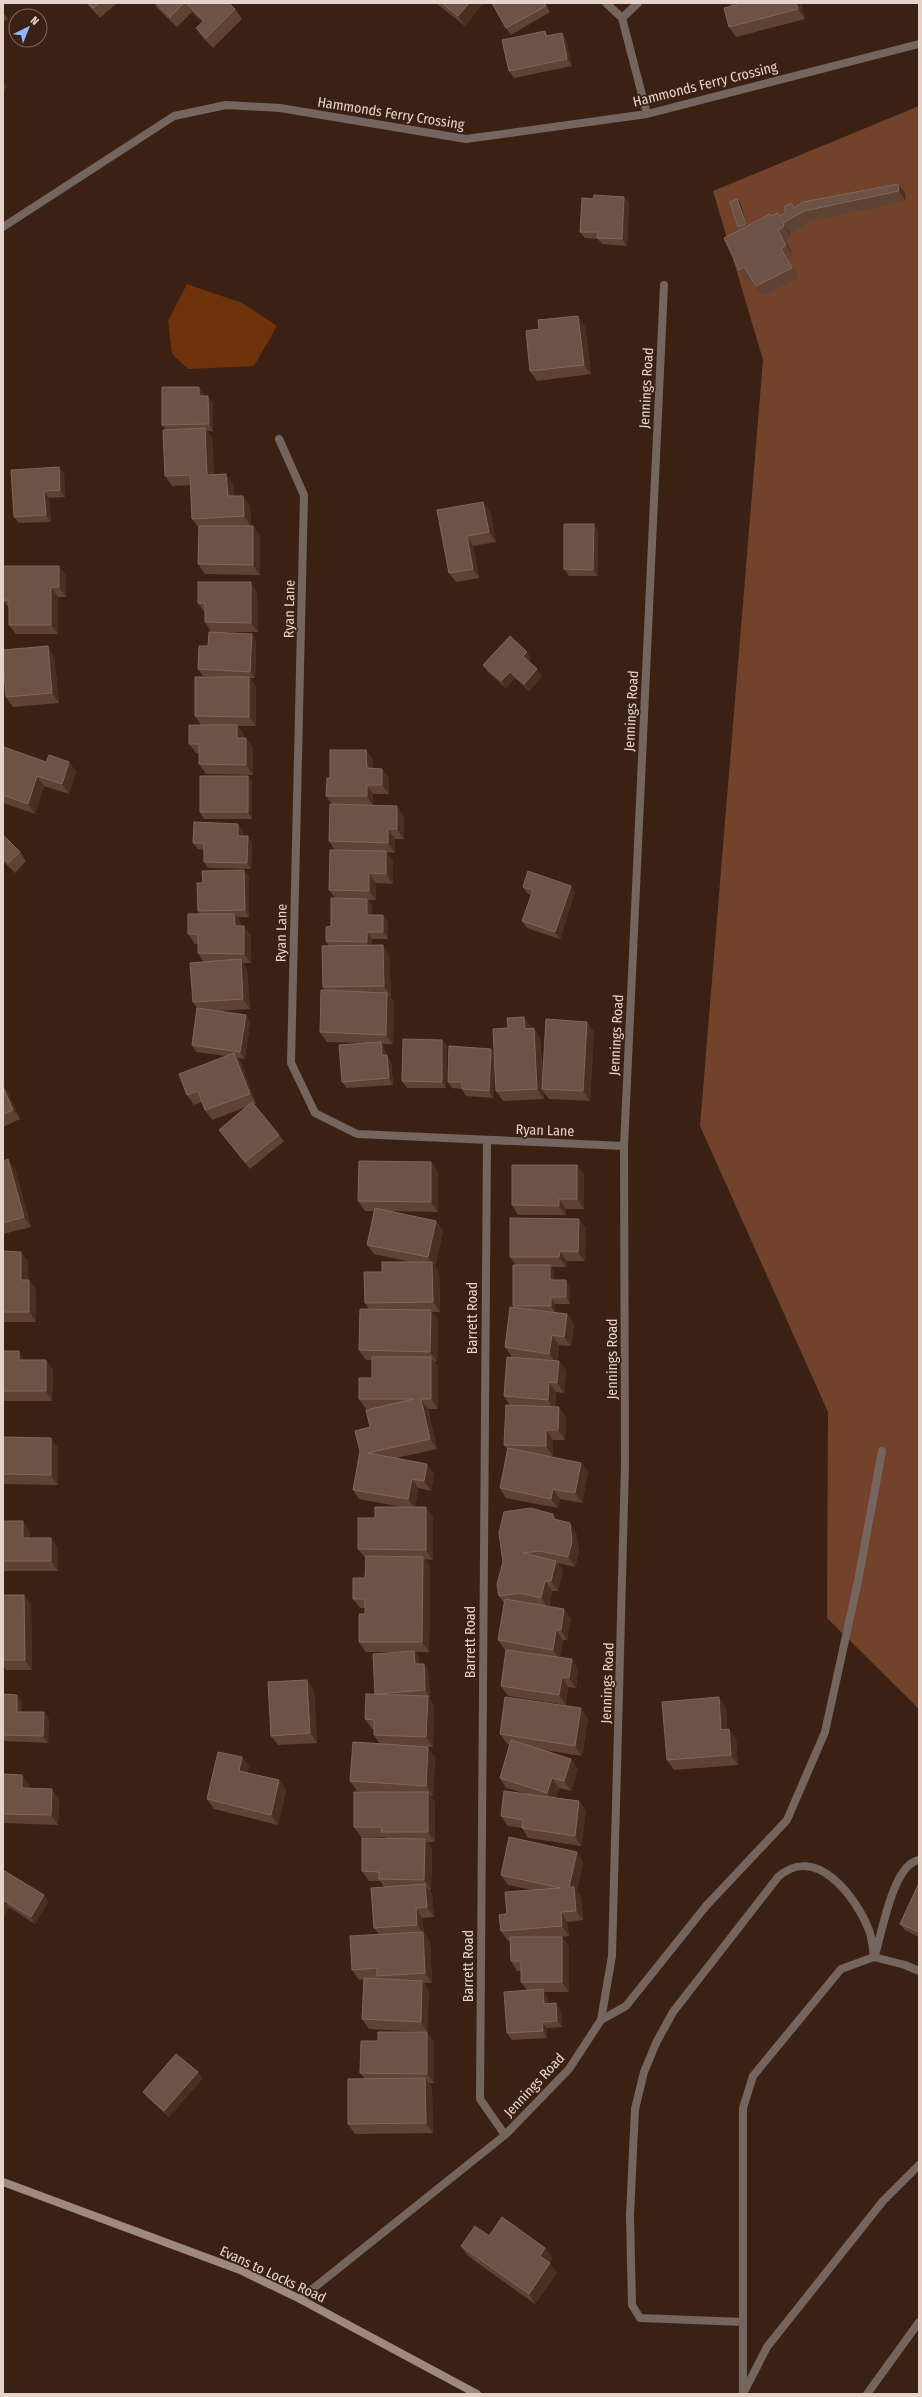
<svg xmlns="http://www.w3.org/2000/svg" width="922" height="2397" viewBox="0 0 922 2397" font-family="'Fira Sans Condensed',sans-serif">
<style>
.green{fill:#72432a}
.water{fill:#6e330b}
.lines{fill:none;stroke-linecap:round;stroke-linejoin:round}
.lane{stroke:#74665f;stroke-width:8}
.street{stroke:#74665f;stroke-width:8}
.secondary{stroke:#9e897e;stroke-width:8}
.wall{fill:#5e4335}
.shaded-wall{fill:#4a2f21}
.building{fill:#6d5345;stroke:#80675a}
.labels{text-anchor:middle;stroke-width:3.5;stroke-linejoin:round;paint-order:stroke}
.street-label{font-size:14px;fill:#e6d4cb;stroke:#3b2113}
</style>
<rect width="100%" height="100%" fill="#3b2113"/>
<!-- green -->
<path class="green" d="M919 106V1709L827 1618 828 1412 700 1126 763 360 713 191Z"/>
<!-- water -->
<path class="water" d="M187 284 242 303 277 326 254 366 188 369 172 354 168 321Z"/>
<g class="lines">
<!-- lane -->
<path class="lane" d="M601 2020 626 2006 706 1906 787 1820 825 1732 858 1581 882 1451"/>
<!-- street -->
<path class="street" d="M606 3 622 18 647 114
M622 18 638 3
M3 227 174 116 226 105 280 108 466 139 647 114 919 44
M279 439 304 495 291 1063 315 1113 357 1134 624 1146
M487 1141 480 2099 505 2135
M875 1955C882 1933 893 1864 919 1860
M300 2299 505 2135 569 2069 601 2020 612 1956 625 1465 624 1146 664 285
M743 2322 640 2318 632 2305 630 2215 635 2109 644 2072 656 2043 673 2012 778 1877C816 1843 856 1897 869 1930 872 1938 873 1948 874 1957
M744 2392 767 2347 883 2201 919 2165
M743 2394V2108L753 2076 841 1969 874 1957 905 1965 919 1971
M867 2394 919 2322"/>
<!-- secondary -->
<path class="secondary" d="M3 2182 240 2270 300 2299 477 2394"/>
</g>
<!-- wall -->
<path class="wall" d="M86 3H117L100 18Z
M154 3H229L235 9 242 19 213 48 203 38 196 28 202 22 192 12 177 27 158 9Z
M436 3H483L465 26Z
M492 3H545L550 12 511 35 506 28Z
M729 3H801L805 19 736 37 729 27 731 6Z
M3 12 8 19 3 22Z
M545 31 548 36 562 33 566 40 572 66 514 78 509 71Z
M898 184 905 193 906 201 811 221 790 233 791 236 785 240 793 255 787 259 799 278 762 296 750 278 746 280 739 270 740 229 738 227 740 202 748 226 771 216H780L786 212 791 203 794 207Z
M624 197 629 203 627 246 602 244 598 239 585 238 580 232 593 199Z
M585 326 591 374 537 381 530 371Z
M199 387 203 394 204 396 213 403V431H207L212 438 214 475 233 484 234 496H243L250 506 251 526H245H253L260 536V575L205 574 198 564 199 528 192 519 191 485 172 486 165 476 166 430 162 425Z
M59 467 64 474 65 497 49 498 51 522 19 523 14 517Z
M483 502 490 512 496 542 473 546 479 578 456 582 449 573Z
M598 531V576H569L564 569Z
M59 566 66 575V597H58V634H16L9 625V608L3 600Z
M257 592 258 632H214L256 641 255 678H250L256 687V726H238L244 735V738L253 747V775L206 774 199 764V753H196L189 744 201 725 195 716 219 677 203 676 198 669 208 646 211 632 205 622V613L198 603Z
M54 656 59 703 13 707 6 697Z
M531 658 529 661 542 676 529 691 515 678 506 688 488 672 483 665Z
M3 750 46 762H69L76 772 69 794 44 786 35 814 3 803Z
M366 750 373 760V768L389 778V794H373V806L404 816V839H395V853L387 852 393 861V884L376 883V900H368L372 905V915L388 922V939H372V945H383L389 955 391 996H390L394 1003 393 1044H382L385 1049 386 1055H387L391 1061 393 1085 347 1088 342 1082 365 1043 327 1042 320 1032 325 991 323 987 329 946 326 941 331 926 335 898 329 890 335 850 329 841 332 804 326 796 330 778Z
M248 776 252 783V819H204L200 812Z
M238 824 243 831V836H248L252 843 251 869 208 868 204 862V850L198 849 193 843Z
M3 835 20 852 26 861 15 873 3 861Z
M249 877V917H237L241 923V926L251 936V963H243L247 969 250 1009 218 1011 250 1022 245 1059 238 1058 241 1063 256 1104H254L279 1135 284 1141 250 1169 219 1130 246 1107 212 1120 205 1110 202 1102 194 1105 187 1095 226 1056 196 1052 192 1045 197 1008 193 1002 204 962 198 953V944H195L188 934 200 914 198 911 203 883Z
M523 887 575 892 560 939 527 928 522 921 531 895 527 893Z
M531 1026V1028H534L540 1038 543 1077 594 1032 590 1101 549 1099 543 1091 544 1099 503 1101 496 1091 495 1069 493 1098 466 1096 462 1089 452 1088 448 1082 491 1049 494 1053Z
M442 1040 447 1046 446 1088H407L402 1081Z
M3 1085 7 1091 20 1119 3 1127Z
M3 1161 15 1169 31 1227 3 1234Z
M431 1162 438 1172V1212L390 1211 436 1221 443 1231 435 1266 439 1272 440 1312H432L438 1320 437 1362 434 1361 438 1367V1409H428L437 1449 396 1458 434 1473 431 1491 418 1488 415 1507H426L433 1517V1560L425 1559 430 1567 429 1652H415L419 1658V1664H424L428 1670 430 1697H428L434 1706 433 1747 417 1746 435 1757 433 1796H430L435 1802V1842H427L432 1849 431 1890H429L432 1894 434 1917 422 1918 424 1933 430 1942 432 1983H424L429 1991 427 2032 369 2029 362 2019 364 1979 359 1980 352 1970 379 1934 374 1928 384 1887 380 1881H369L362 1871 386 1839 385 1837H361L354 1827 375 1792 357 1791 350 1781 380 1744 374 1735V1729H372L365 1719 376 1695 375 1694 404 1652H366L359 1642 365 1614V1608H360L353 1599 365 1578 366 1559 358 1549 375 1518 402 1507 359 1499 353 1490 370 1427 373 1409H366L359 1399 372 1378V1360H366L359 1350 369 1309 365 1303 382 1272 411 1262 374 1254 367 1245 374 1211H365L358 1201Z
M577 1165 584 1175V1209H566V1215H518L512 1205Z
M579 1219 586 1228 585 1261H567L566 1267H551L554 1272V1280L570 1287V1304H555V1313L567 1314 574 1324 571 1346 559 1345 557 1361H559L566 1371 564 1393 556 1392 555 1407 566 1417 565 1440H553V1456H546L581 1463 588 1472 582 1503 560 1499 558 1508 506 1498 500 1488 507 1449 504 1445 510 1405 504 1396 512 1357 505 1347 514 1307 513 1306 516 1265 510 1257Z
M3 1251 28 1261V1280H29L36 1290V1322H3Z
M3 1351H19L24 1360H46L53 1370 52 1401H3Z
M3 1437 58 1448V1485L3 1484Z
M557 1520 576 1533 579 1551 575 1567 558 1563 563 1570 558 1591H552L549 1607 564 1609 571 1619 567 1640H563L560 1658 572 1659 578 1669 576 1688 568 1687 566 1705 508 1696 501 1686 506 1650H505L498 1640 504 1603 499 1596 503 1562Z
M3 1521 30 1531V1538L58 1548V1571H3Z
M3 1595H24L31 1604 32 1670H6L3 1666Z
M307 1680 314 1690 317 1743 278 1745 271 1736Z
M3 1694 17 1695 22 1702V1712L49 1719 48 1743 3 1741Z
M726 1707 727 1729 736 1739 738 1765 674 1770 667 1760Z
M588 1718 582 1756 544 1750 578 1769 571 1791 559 1788 556 1798 579 1801 586 1811 581 1846 528 1838 522 1828 508 1826 501 1816 527 1794 506 1788 500 1778 510 1745 507 1744 500 1734Z
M242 1757 249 1767 247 1773 279 1780 286 1790 278 1825 214 1809 207 1799Z
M3 1774 29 1784V1788L59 1799 58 1825 3 1823Z
M583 1862 577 1891 581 1897 583 1920 567 1922 569 1936 561 1937H562L569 1947V1992H544L547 1996 548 2004 561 2010 562 2027 547 2028V2038L512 2040 507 2033 527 1990 521 1982V1971H517L511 1961 510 1941H508L501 1931 532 1890 508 1885 501 1875Z
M3 1870 44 1895 48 1902 35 1924 9 1907 3 1918Z
M919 1883V1937L905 1930 900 1924Z
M434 2042V2083H429L432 2088 433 2133 355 2134 348 2124 365 2079 360 2073Z
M198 2072 202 2079 169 2117 148 2098 143 2092Z
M489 2236 545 2248 552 2258 549 2263 557 2273 535 2304 468 2256 461 2246Z"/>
<!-- shaded-wall -->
<path class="shaded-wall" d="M469 3H483L465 26 458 16Z
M796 3H801L805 19 798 9Z
M545 31 549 37 546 36Z
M562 33 566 40 572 66 567 59Z
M3 81 7 86 3 96Z
M898 184 905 193 906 201 899 191Z
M624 197 629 203 627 246 622 239Z
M737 199 740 202 748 228 746 224Z
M783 223 790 233 791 236 784 226Z
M778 230 785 240 793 255 786 245Z
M578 316 585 326 591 374 584 365Z
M199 387 203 394 204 403 199 396Z
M208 396 213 403V431L209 424Z
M205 428 212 438 214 485 207 475Z
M59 467 64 474 65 497 60 490Z
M226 474 233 484 234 506 228 496Z
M44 491 49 498 51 522 46 515Z
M243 496 250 506 251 526 244 516Z
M483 502 490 512 496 542 489 532Z
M594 524 598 531V576L593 570Z
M253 526 260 536V575L253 565Z
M467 536 473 546 479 578 473 569Z
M59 566 66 575V597L59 587Z
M251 582 257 592 258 632 251 623Z
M51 587 58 597V634L51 625Z
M252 634 256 641 255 678 250 672Z
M48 646 54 656 59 703 52 693Z
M527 652 531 658 527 663 523 656Z
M537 669 542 676 529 691 524 684Z
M510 672 515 678 506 688 501 681Z
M249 677 256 687V726L249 717Z
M237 725 244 735V747L237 738Z
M246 738 253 747V775L246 765Z
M366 750 373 760V778L367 768Z
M69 762 76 772 69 794 62 784Z
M382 769 389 778V794L382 785Z
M37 776 44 786 35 814 28 804Z
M248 776 252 783V819L248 812Z
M367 785 373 794V806L367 796Z
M397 806 404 816V839L397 829Z
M238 824 243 831V843L238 836Z
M388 829 395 839V853L388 843Z
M248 836 252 843 251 869 247 863Z
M386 851 393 861V884L386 874Z
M244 870 249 877V917L245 910Z
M369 873 376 883V900L369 891Z
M571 886 575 892 560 939 555 932Z
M367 899 372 905V922L367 915Z
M234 914 241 923 242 936 235 926Z
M383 915 388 922V939L383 932Z
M244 926 251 936V963L244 954Z
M367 932 372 939V949L367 942Z
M383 945 389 955 391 996 384 986Z
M241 959 247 969 250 1009 243 999Z
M387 993 394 1003 393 1044 386 1035Z
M246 1015 250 1022 245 1059 240 1052Z
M524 1017 531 1026 532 1039 525 1029Z
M587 1022 594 1032 590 1101 583 1091Z
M534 1028 540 1038 543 1089H542L543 1091 544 1099 537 1089Z
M442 1040 447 1046 446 1088 442 1082Z
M381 1042 385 1049 387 1062 382 1055Z
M491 1049 496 1056 493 1098 489 1091Z
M234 1053 241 1063 256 1104 250 1094Z
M387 1055 391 1061 393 1085 389 1078Z
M3 1085 7 1091 20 1119 13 1110 3 1087Z
M8 1159 15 1169 31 1227 24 1217Z
M431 1162 438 1172V1212L431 1202Z
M577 1165 584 1175V1209L577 1199Z
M559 1199 566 1209V1215L559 1206Z
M579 1219 586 1228 585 1261 578 1252Z
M436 1221 443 1231 435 1266 439 1272 440 1312 433 1302 432 1264 428 1257Z
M560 1251 567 1261 566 1267 559 1257Z
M21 1252 28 1261V1290L21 1280Z
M550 1265 554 1272V1287L550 1280Z
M29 1280 36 1290V1322L29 1312Z
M566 1280 570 1287V1304L566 1297Z
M551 1297 555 1304V1313L551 1306Z
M431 1310 438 1320 437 1362 430 1352Z
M567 1314 574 1324 571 1346 564 1337Z
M552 1335 559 1345 556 1363 549 1354Z
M19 1351 25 1361 19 1360Z
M431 1357 438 1367V1409L431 1399Z
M46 1360 53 1370 52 1401 46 1391Z
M559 1361 566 1371 564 1393 557 1383Z
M549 1382 556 1392 554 1410 548 1400Z
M421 1399 428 1409 437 1449 430 1439Z
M559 1407 566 1417 565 1440 558 1430Z
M546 1430 553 1440V1456L546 1446Z
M51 1438 58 1448V1485L51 1475Z
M581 1463 588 1472 582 1503 575 1493Z
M427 1464 434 1473 431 1491 424 1481Z
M412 1479 418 1488 415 1509 408 1499Z
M553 1489 560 1499 558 1508 551 1499Z
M426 1507 433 1517V1560L426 1550Z
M553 1514 560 1524 554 1519Z
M23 1521 30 1531V1548L23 1538Z
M570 1523 576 1533 579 1551 575 1567 568 1557Z
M51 1538 58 1548V1571L51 1561Z
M423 1557 430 1567 429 1652 422 1642Z
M556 1561 563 1570 558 1591 551 1581Z
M545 1581 552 1591 548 1608 541 1598Z
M24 1595 31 1604 32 1670 25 1660Z
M564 1609 571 1619 567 1640 561 1630Z
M556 1630 563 1640 560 1660 553 1650Z
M414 1651 419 1658 420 1671 415 1664Z
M572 1659 578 1669 576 1688 569 1678Z
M424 1664 428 1670 430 1697 425 1690Z
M562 1677 568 1687 566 1705 559 1695Z
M307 1680 314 1690 317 1743 310 1733Z
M17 1695 22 1702V1718L17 1712Z
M428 1696 434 1706 433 1747 426 1737Z
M719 1697 726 1707 728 1740 721 1730Z
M581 1708 588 1718 582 1756 575 1746Z
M44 1712 49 1719 48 1743 43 1736Z
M729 1729 736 1739 738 1765 731 1755Z
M428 1747 435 1757 433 1796 426 1786Z
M242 1757 249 1767 246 1780 239 1771Z
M571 1759 578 1769 571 1791 564 1781Z
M22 1775 29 1784V1798L22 1788Z
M552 1778 559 1788 554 1803 547 1793Z
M279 1780 286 1790 278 1825 271 1815Z
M52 1789 59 1799 58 1825 51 1815Z
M428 1792 435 1802V1842L428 1832Z
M579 1801 586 1811 581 1846 575 1836Z
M425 1839 432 1849 431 1890 424 1880Z
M577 1852 583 1862 577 1891 581 1897 583 1920 576 1911 569 1887Z
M425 1884 432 1894 434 1917 427 1907Z
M44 1895 48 1902 35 1924 31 1917Z
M5 1901 9 1907 3 1918V1903Z
M416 1908 422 1918 424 1933 430 1942 432 1983 425 1973 423 1934 417 1925Z
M561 1912 567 1922 569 1936 562 1926Z
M562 1937 569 1947V1992L562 1982Z
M422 1981 429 1991 427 2032 421 2022Z
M543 1989 547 1996 548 2011 544 2004Z
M556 2003 561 2010 562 2027 557 2021Z
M542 2022 547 2028V2038L543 2031Z
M427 2032 434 2042V2083L427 2074Z
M198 2072 202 2079 169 2117 164 2111Z
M425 2078 432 2088 433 2133 426 2123Z
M545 2248 552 2258 547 2266 540 2256Z
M550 2263 557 2273 535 2304 529 2294Z"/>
<!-- building -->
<path class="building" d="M88 3H99L93 8Z
M156 3H184L170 17Z
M186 3H229L235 9 206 38 196 28 204 21Z
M442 3H469L458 16Z
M492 3H544L546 6 506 28Z
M736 3H796L798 9 729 27 724 8 737 5Z
M545 31 546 36 562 33 567 59 509 71 502 40Z
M898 184 899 191 804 211 783 223 784 226 778 230 786 245 781 249 792 268 756 286 744 267 739 270 724 238 770 214 771 216 778 213 780 216 786 212 784 207 791 203 794 208 803 202Z
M594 195 624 197 622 239 597 238 598 232H580L582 198 593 199Z
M737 199 746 224 738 227 730 202Z
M578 316 584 365 530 371 526 331 539 329 538 320Z
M162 387H199V396H208L209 424 162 425Z
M205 428 207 475 226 474 228 496H243L244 516 192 519 190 475 165 476 163 430Z
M59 467 60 490 44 491 46 515 14 517 11 470Z
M483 502 489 532 467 536 473 569 449 573 437 510Z
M564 524H594L593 570 564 569Z
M199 526H253V565L198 564Z
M3 566H59V587H51V625H9V600H3Z
M198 582H251V623L205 622V603H198Z
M209 632 252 634 250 672 198 669 199 646H208Z
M510 636 527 652 523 656 537 669 524 684 510 672 501 681 483 665Z
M48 646 52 693 6 697 3 660V650Z
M195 677H249V717L195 716Z
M189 725H237V738H246V765L199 764V744H189Z
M4 747 46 762 49 755 69 762 62 784 37 776 28 804 3 795V750Z
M330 750H366L367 768 382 769V785H367V796H326L327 778H330Z
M200 776H248V812H200Z
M330 804 397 806V829H388V843L329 841Z
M194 822 238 824V836H248L247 863 204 862V843H193Z
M3 835 20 852 8 863 3 858Z
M330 850 386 851V874L369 873V891L329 890Z
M244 870 245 910 198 911 197 883H203L202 871Z
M528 871 571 886 555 932 522 921 533 890 523 887Z
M331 898 367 899V915H383V932H367V942L326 941V927L331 926Z
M188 914H234L235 926H244V954L198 953V934H188Z
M383 945 384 986 323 987 322 946Z
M241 959 243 999 193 1002 190 963Z
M321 990 387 993 386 1035 320 1032Z
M197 1008 246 1015 240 1052 192 1045Z
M524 1017 525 1029 534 1028 537 1089 496 1091 493 1029 508 1028 507 1018Z
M546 1019 587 1022 583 1091 542 1089Z
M403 1039 442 1040V1082L402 1081Z
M381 1042 382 1055H387L389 1078 342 1082 339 1045Z
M449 1046 491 1049 489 1091 462 1089V1082H448Z
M234 1053 250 1094 205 1110 198 1091 187 1095 179 1074Z
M3 1087 13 1110 3 1114Z
M252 1102 279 1135 245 1162 219 1130Z
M8 1159 24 1217 3 1223V1161Z
M359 1161 431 1162V1202L358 1201Z
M512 1165H577V1199H559V1206L512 1205Z
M375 1208 436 1221 428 1257 367 1245Z
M510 1218 579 1219 578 1252 560 1251 559 1257H510Z
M3 1251 21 1252V1280H29V1312H3Z
M382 1262H432L433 1302 365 1303 364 1272H382Z
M513 1265H550V1280H566V1297H551V1306H513Z
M510 1307 567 1314 564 1337 552 1335 549 1354 505 1347Z
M360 1309 431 1310 430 1352 359 1350Z
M3 1351H19V1360H46V1391H3Z
M372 1357H431V1399H421L430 1439 368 1453 427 1464 424 1481 412 1479 408 1499 353 1490 360 1451 355 1431 370 1427 366 1410 414 1399H359V1378H372Z
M507 1357 559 1361 557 1383 549 1382 548 1400 504 1396Z
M506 1405 559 1407 558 1430H546V1446L504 1445Z
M3 1437 51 1438V1475L3 1474Z
M508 1448 581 1463 575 1493 553 1489 551 1499 500 1488Z
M375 1507H426V1550L358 1549V1518H375Z
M530 1508 553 1514 554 1519 570 1523 572 1542 568 1557 540 1551 523 1553 556 1561 551 1581H545L541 1598 520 1593 499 1596 497 1584 503 1562 499 1533 504 1512Z
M3 1521H23V1538H51V1561H3Z
M366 1556 423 1557 422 1642H359V1614H365V1599H353V1578H365Z
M3 1595H24L25 1660H3Z
M505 1599 564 1609 561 1630H556L553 1650 498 1640Z
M506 1650 572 1659 569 1678 562 1677 559 1695 501 1686Z
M414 1651 415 1664H424L425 1690 375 1694 373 1654Z
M307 1680 310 1733 271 1736 268 1682Z
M3 1694 17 1695V1712H44L43 1736 3 1735Z
M366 1694 428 1696 426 1737 374 1735V1720L365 1719Z
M505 1697 581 1708 575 1746 500 1734Z
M719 1697 721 1730 729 1729 731 1755 667 1760 662 1702Z
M511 1740 571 1759 564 1781 552 1778 547 1793 500 1778Z
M353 1742 428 1747 426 1786 350 1781Z
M218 1752 242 1757 239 1771 279 1780 271 1815 207 1799Z
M3 1774 22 1775V1788L52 1789 51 1815 3 1814Z
M504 1791 579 1801 575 1836 522 1828 523 1820 501 1816Z
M354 1792H428V1832H381L382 1827H354Z
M509 1837 577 1852 569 1887H574L576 1911 561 1912 562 1926 501 1931 499 1915 507 1914 505 1892 560 1888 501 1875Z
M362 1838 425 1839 424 1880 379 1879V1872L362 1871Z
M3 1870 44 1895 31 1917 5 1901 3 1903Z
M919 1883V1932L900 1924Z
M425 1884 427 1907 416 1908 417 1925 374 1928 371 1888Z
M423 1932 425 1973 377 1976V1968L352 1970 350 1936Z
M510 1937H562V1982H521V1961H511Z
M364 1978 422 1981 421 2022 362 2019Z
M543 1989 544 2004 556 2003 557 2021 542 2022 543 2031 507 2033 504 1992Z
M378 2032H427V2074L360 2073 361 2041H378Z
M176 2054 198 2072 164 2111 143 2092Z
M425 2078 426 2123 348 2124V2079Z
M502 2217 545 2248 540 2256 550 2263 529 2294 461 2246 475 2226 489 2236Z"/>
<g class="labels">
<!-- street labels -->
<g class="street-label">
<text transform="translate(705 84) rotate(-14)" y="5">Hammonds Ferry Crossing</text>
<text transform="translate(391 113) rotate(9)" y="5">Hammonds Ferry Crossing</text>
<text transform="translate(646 388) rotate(-87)" y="5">Jennings Road</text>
<text transform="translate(289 609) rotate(-89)" y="5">Ryan Lane</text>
<text transform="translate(631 711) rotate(-87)" y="5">Jennings Road</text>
<text transform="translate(281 933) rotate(-89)" y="5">Ryan Lane</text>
<text transform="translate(616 1035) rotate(-87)" y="5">Jennings Road</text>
<text transform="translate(545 1130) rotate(2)" y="5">Ryan Lane</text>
<text transform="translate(472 1318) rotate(-90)" y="5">Barrett Road</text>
<text transform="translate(612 1359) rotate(-90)" y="5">Jennings Road</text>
<text transform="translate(470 1642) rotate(-90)" y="5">Barrett Road</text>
<text transform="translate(607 1683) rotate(-88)" y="5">Jennings Road</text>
<text transform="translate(468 1966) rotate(-90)" y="5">Barrett Road</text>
<text transform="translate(534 2085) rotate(-47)" y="5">Jennings Road</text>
<text transform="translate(273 2274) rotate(25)" y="5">Evans to Locks Road</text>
</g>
</g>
<!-- border -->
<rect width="922" height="2397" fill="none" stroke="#e6d4cb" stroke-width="8"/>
<!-- north arrow -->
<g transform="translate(28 28) rotate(43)"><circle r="19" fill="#3b2113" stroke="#7f695d"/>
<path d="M0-3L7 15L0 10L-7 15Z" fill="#8db9fc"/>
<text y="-6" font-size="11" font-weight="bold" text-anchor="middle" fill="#e6d4cb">N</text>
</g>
</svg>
